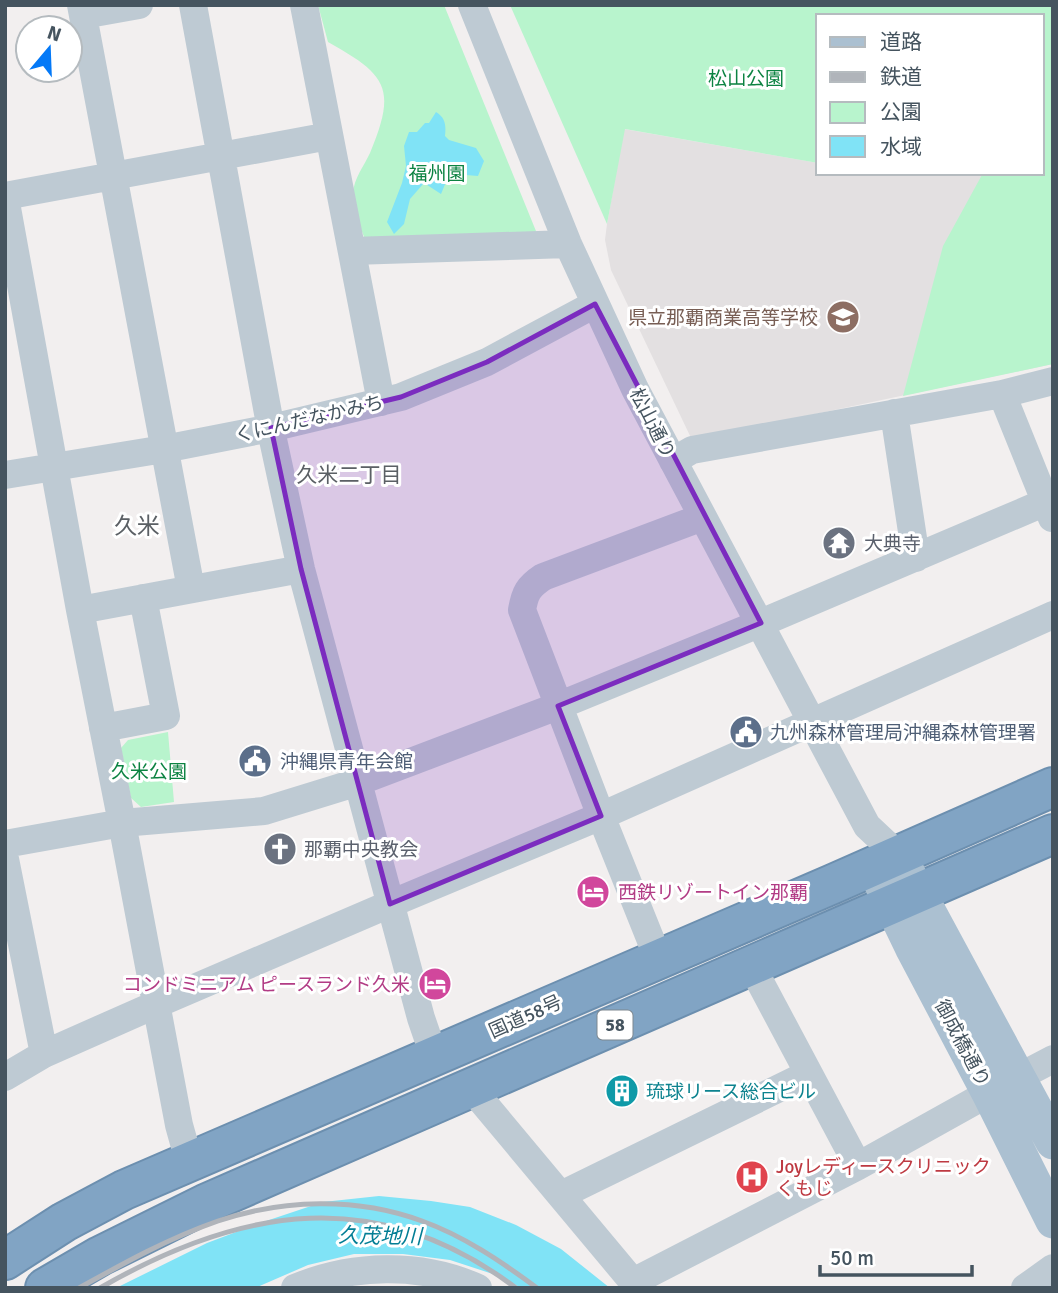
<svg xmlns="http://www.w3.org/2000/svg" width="1058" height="1293" viewBox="0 0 1058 1293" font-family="Signika,'Noto Sans JP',sans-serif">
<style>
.education{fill:#e3e0e1}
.green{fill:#b8f4cd}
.water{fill:#80e3f6}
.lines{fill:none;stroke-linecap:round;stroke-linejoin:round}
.highway-casing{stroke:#6c8faf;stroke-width:42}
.minor{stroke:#becad3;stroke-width:28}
.major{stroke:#abc0d1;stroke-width:35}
.highway{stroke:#81a4c4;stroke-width:38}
.rail{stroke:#b0b4ba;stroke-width:5}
.marked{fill:#7b2cbf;fill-opacity:0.2;stroke:#7b2cbf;stroke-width:5;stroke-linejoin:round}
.labels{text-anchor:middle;stroke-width:6;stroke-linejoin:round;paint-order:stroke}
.shield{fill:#fff;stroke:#7d878f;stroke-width:2}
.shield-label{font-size:18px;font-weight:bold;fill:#45545f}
.park-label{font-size:19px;fill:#0c8342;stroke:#fff}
.education-label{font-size:19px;fill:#785e54;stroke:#fff;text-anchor:end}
.street-label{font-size:19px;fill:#45545f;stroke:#fff}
.worship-label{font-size:19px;fill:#5b616d;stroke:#fff;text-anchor:start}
.service-label{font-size:19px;fill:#4e5e75;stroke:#fff;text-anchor:start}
.hotel-label{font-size:19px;fill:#b23c85;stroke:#fff;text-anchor:start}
.culture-label{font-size:19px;fill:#0d838f;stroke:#fff;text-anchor:start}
.health-label{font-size:19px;fill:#be3a42;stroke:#fff;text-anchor:start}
.neighbourhood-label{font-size:21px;fill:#5b6065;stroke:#fff}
.water-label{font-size:21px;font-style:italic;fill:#037e95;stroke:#fff}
.quarter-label{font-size:23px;fill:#5b6065;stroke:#fff}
</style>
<rect width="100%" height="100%" fill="#f2efef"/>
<!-- education -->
<path class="education" d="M624 129 818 163V173H1042L1053 364 692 440 611 270 605 240 607 224Z"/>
<!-- green -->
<path class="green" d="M318 5H444L538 236 365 239C359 224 352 209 353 193 354 178 364 166 370 153 397 88 387 75 328 42Z
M510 5H1053V364L903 396 943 246 983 173H1042V16H818V163L625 129 607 224Z
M168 732 174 802 141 807 131 798 121 748 128 740Z"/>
<!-- water -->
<path class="water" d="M436 112C446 118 446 126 445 136L449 140 476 148 484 161 478 176 466 175 446 182 441 194 424 183 410 199 404 224 394 234 387 222 402 183 406 166 404 146 409 132H417L425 123H429Z
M379 1196 431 1201 470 1207 516 1225 561 1249 610 1288H521L502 1277 450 1260 403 1254H354L308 1265 255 1288H116L207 1243 260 1223 323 1202Z"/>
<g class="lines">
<defs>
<path id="highway" d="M5 1260 64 1222 124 1190 833 884 1053 787
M45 1288 100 1256 205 1204 1053 834"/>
</defs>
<!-- highway casing -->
<use href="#highway" class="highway-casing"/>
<!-- minor -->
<path class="minor" d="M81 5 191 589
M193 5 272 435 301 569 421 1018 434 1056
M304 5 381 402
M472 5 568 244 635 389 867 826 898 855
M83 15 139 5
M5 196 329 136
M5 197 80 610 122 823 179 1125 189 1161
M352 251 568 244
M1002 394 1052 518
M894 413 916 558
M673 461 692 450 1002 394 1053 381
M5 475 164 449 271 428 401 397 487 362 595 304
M80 610 301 569
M103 728 166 716 143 598
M5 844 122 823 264 811 358 782 558 706 761 623 1053 499
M5 859 44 1054
M658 958 601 816 522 610C525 593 528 587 543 577L703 517
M751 965 858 1166
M5 1077 44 1054 157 1004 390 904 601 816 1053 615
M1019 1077 1053 1059
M471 1088 638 1288
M561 1195 808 1074
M633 1282 858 1166 989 1093
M295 1288C352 1264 421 1262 478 1288
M1025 1288 1053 1268"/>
<!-- major -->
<path class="major" d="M898 855 1053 1142
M873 866 912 947 989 1093 1053 1221"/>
<!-- highway -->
<use href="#highway" class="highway"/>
<!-- rail -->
<path class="rail" d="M79 1288C124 1263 169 1238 218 1221 283 1199 357 1197 422 1221 464 1236 502 1262 537 1288
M100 1288C242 1206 378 1184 516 1288"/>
</g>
<!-- marked area -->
<path class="marked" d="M595 304 761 623 558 706 601 816 390 904 301 569 271 428 401 397 487 362Z"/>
<!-- icons -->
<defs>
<symbol id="school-disc" viewBox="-11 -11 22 22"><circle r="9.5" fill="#8d6e63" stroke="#fff"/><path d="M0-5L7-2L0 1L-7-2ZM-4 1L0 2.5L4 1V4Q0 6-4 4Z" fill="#fff"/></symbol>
<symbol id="temple-disc" viewBox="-11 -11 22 22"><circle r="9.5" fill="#6b7280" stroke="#fff"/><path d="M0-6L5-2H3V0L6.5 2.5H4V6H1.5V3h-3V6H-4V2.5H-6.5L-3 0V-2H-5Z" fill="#fff"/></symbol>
<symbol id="civic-disc" viewBox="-11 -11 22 22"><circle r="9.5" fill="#5c6f8a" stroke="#fff"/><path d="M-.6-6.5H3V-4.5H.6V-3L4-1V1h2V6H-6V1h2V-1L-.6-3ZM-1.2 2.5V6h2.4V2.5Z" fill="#fff"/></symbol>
<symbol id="church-disc" viewBox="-11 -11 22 22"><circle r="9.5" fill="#6b7280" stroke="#fff"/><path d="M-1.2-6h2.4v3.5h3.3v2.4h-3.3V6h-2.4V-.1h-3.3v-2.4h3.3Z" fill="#fff"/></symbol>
<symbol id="hotel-disc" viewBox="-11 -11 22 22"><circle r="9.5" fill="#d1479c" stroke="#fff"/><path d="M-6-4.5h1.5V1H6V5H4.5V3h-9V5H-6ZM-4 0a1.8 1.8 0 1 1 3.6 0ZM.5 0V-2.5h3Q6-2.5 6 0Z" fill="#fff"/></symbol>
<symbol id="building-disc" viewBox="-11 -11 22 22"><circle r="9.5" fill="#0f9aa8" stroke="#fff"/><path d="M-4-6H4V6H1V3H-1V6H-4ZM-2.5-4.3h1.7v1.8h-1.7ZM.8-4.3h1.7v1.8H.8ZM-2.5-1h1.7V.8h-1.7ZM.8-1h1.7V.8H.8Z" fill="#fff"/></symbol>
<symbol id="hospital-disc" viewBox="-11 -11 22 22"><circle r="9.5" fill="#e0444e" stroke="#fff"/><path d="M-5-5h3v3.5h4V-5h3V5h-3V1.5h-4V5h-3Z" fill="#fff"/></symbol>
</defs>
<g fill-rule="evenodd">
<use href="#school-disc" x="824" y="298" width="38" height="38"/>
<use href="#temple-disc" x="820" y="524" width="38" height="38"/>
<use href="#civic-disc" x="727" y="713" width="38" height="38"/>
<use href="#civic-disc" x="236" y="742" width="38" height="38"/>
<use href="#church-disc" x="261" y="830" width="38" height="38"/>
<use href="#hotel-disc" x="574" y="873" width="38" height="38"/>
<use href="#hotel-disc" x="416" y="965" width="38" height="38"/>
<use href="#building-disc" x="603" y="1072" width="38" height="38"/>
<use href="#hospital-disc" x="733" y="1158" width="38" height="38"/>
</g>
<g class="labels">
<!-- shield labels -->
<rect class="shield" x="597.5" y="1010.5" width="35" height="29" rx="5"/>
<g class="shield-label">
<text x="615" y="1031">58</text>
</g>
<!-- park labels -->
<g class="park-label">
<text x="746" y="85">松山公園</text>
<text x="437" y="180">福州園</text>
<text x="149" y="778">久米公園</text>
</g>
<!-- education labels -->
<g class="education-label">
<text x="818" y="324">県立那覇商業高等学校</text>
</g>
<!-- street labels -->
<g class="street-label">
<text transform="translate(309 418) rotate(-13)" y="7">くにんだなかみち</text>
<text transform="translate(653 423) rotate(63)" y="7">松山通り</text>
<text transform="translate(525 1016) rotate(-24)" y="7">国道58号</text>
<text transform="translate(963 1043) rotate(62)" y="7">御成橋通り</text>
</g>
<!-- worship labels -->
<g class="worship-label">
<text x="864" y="550">大典寺</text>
<text x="304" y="856">那覇中央教会</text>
</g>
<!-- service labels -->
<g class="service-label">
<text x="770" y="739">九州森林管理局沖縄森林管理署</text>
<text x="280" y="768">沖縄県青年会館</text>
</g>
<!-- hotel labels -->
<g class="hotel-label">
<text x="618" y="899">西鉄リゾートイン那覇</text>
<text x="410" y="991" text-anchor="end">コンドミニアム ピースランド久米</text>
</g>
<!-- culture labels -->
<g class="culture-label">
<text x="646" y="1098">琉球リース総合ビル</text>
</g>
<!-- health labels -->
<g class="health-label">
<text x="776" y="1173">Joyレディースクリニック<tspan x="776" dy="22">くもじ</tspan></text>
</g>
<!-- neighbourhood labels -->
<g class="neighbourhood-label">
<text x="349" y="482">久米二丁目</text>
</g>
<!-- water labels -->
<g class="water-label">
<text transform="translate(380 1236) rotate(1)" y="7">久茂地川</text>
</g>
<!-- quarter labels -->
<g class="quarter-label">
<text x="137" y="534">久米</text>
</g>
</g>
<!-- border -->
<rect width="1058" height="1293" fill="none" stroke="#45545f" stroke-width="14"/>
<!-- legend -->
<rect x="816" y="14" width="228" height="161" fill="#ffffff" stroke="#b5bbbf" stroke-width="2"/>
<rect x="830" y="37" width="35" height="10" fill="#abc0d1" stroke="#b5bbbf" stroke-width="2"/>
<text x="880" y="49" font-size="21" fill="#45545f">道路</text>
<rect x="830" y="72" width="35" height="10" fill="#b0b4ba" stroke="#b5bbbf" stroke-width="2"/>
<text x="880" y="84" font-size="21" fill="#45545f">鉄道</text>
<rect x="830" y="102" width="35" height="21" fill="#b8f4cd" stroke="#b5bbbf" stroke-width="2"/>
<text x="880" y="119" font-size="21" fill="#45545f">公園</text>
<rect x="830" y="136" width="35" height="21" fill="#80e3f6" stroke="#b5bbbf" stroke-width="2"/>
<text x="880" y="154" font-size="21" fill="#45545f">水域</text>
<!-- north arrow -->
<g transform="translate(49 49) rotate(19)"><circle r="33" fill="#ffffff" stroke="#b5bbbf" stroke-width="2"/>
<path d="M0-5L12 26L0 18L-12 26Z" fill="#0479f7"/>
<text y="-10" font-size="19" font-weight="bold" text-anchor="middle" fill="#45545f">N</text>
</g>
<!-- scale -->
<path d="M820 1265v10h152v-10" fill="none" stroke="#45545f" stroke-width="3.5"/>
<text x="830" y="1265" font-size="21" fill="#45545f" stroke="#ffffff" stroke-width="5" paint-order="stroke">50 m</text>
</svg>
